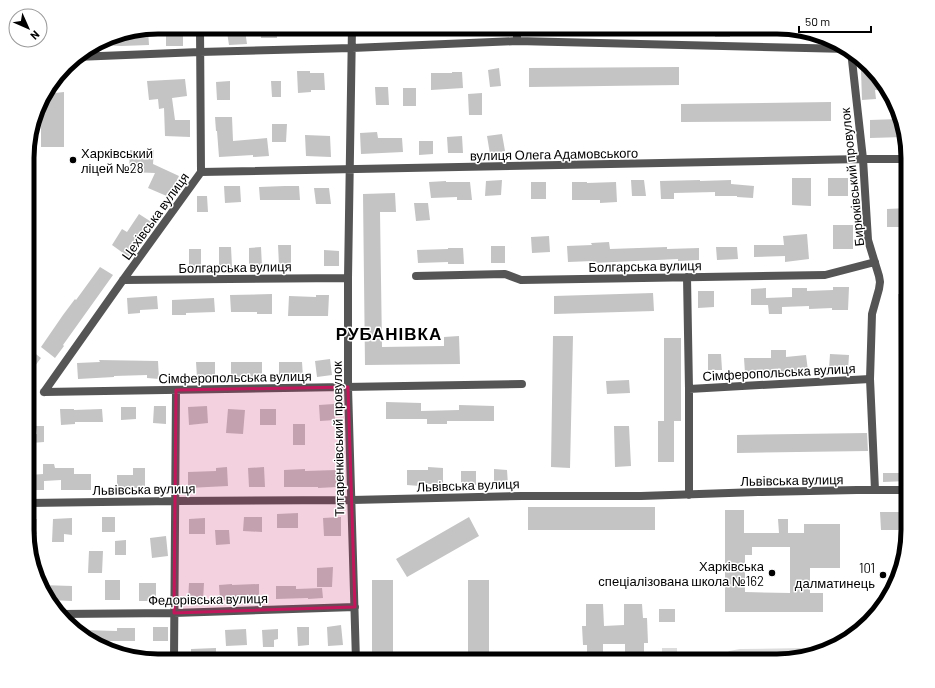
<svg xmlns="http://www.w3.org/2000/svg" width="935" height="688" viewBox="0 0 935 688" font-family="Barlow,sans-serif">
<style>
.green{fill:#dcdcdc}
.building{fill:#c4c4c4;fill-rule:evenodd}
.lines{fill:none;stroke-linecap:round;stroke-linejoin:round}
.street{stroke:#555;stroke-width:8}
.marked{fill:#c2185b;fill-opacity:0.2;stroke:#c2185b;stroke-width:3;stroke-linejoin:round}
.poi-dot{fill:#000;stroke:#fff;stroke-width:1.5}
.labels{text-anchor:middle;stroke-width:3;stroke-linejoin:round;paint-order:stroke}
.poi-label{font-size:13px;fill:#000;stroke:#fff;text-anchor:end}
.street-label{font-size:13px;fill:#000;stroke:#fff}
.district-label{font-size:17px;font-weight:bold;letter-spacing:1px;fill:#000;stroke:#fff}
.rim{fill:none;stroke:#000;stroke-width:5}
</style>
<rect width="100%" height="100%" fill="#fff"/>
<!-- green -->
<path class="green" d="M28 190 31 244H28Z
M662 648H677V661H662Z
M807 648 814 652 777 661H721L722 658 729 651 740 649Z"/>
<!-- building -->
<path class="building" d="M260 27H276L277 38H261Z
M715 27H730V37H715Z
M166 29H183V46H166Z
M138 30H148L149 45 121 46 97 45 116 34Z
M245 30 247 44 229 45 227 32Z
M679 67V85L529 87V68Z
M499 68 501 86 490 87 488 70Z
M861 70 870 71 887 91 875 90 876 99 862 100Z
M297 71H310V73H324L325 90H311V92L298 93Z
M452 72H462L463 88 431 90V73H452Z
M185 79 187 96 172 98 175 120H190V137L165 136 164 108 159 109 158 99 149 100 147 81Z
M230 81V100H217L216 82Z
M271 81H281V97H272Z
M49 87H55V93L64 92V147H41V104L44 93Z
M375 87H388L389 105H376Z
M403 88H416V106H403Z
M482 93V115H469L468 94Z
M831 102V121L681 122V104Z
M215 117H232L233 141 267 138 269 156 253 157V155L219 157 217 131H216Z
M900 119 904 137 870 138V120Z
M272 124H287L286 142H272Z
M377 132 378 138H402L403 152 361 154 360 133Z
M502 134 505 151 490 154 487 136Z
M305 135 330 136 331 157 306 156Z
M462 136 463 153H448L447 137Z
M419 141H433V154L419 155Z
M130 150H154L153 164 179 176 169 197 148 188 155 173 129 172Z
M792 178H811V206L792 205Z
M828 178H848V196H828Z
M502 180 501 195 485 196 486 181Z
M631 180H644L646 196H632Z
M700 180V181L731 180V184L754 186 753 198 737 197V196H715V192L674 193V199H661L660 181Z
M446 181V182H470L472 200H457V197L431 198 429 182Z
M531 182H546V199H531Z
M572 182H587V183L616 182 617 202 600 203V200H572Z
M224 186H240L241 202 225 203Z
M285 186H299L300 200H260L259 187Z
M314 188H329L331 204H316Z
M395 193 396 212H380L382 347 444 346V337L459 336 460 364 365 365 363 194Z
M197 196H207L208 212H197Z
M414 203H428L430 220 416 221Z
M908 208V227H887V209Z
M139 214 153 223 138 247 130 258 112 245 122 229 127 232Z
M833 225H853V249H833Z
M807 234 809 259 785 262V256L754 257V245H784L783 236Z
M549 236 550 252 532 253 531 237Z
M609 242 610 249 667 247V249L699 248V260L678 261V259L593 263V261L568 262 567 246 592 245 591 243Z
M278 245H291V265H279Z
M491 246H505V263H491Z
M219 247H231L232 267H219Z
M261 247 262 267 249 268V248Z
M716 247H737L738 259 717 260Z
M448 248H463L464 264H448V262L418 263 417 250 448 249Z
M189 249H201V268H189Z
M324 250 339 251V266H324Z
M100 267 113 275 63 345 64 346 55 358 41 347 63 315 75 299 76 300Z
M833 287H849L848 310H832V308L809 309V306L782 307V314H769L768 305H751V289L766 288V298L792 297V288H807V291L833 290Z
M698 291H714V307L698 308Z
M653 293 654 311 554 314V296Z
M272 294V314H257V312H231L230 295Z
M898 294H908V436H900Z
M316 295H329L328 316H288L289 296 316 297Z
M157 296 158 309 140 310V313L128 314 127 298Z
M214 298 215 312 186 313V315H172V300Z
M553 336H573L570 468 551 467Z
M664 338H681V421H674V462H658V421H664Z
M28 348 41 358 28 375Z
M771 350H786V357L806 355 808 371 794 372 745 373 744 358H771Z
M708 354H721L722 370H708Z
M830 354 849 355 848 370 829 369Z
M330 359 332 375 317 377 315 361Z
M99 360 158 361 159 379 147 378V375L114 376V377L78 379 77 363 100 362Z
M196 362H215V376L197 377Z
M231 362H262V378H231Z
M279 362H302L303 377 279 376Z
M629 380 630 393 607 394 606 381Z
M386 402 421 403V411L459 410V405L494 406V421H447V424H427V419H386Z
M334 404 335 420 320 421 319 405Z
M154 406H166V424L153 423Z
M207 406 208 423 189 425 188 407Z
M121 407H136V419L121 420Z
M60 409H74V410L102 409 103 422H75V424L61 425Z
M228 409 245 410 243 434 226 433Z
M260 409H276V425H260Z
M293 424H305V445H293Z
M36 426H44V442L31 443V435L37 434Z
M614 426H629L631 466 615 467Z
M867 433 868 451 737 453V435Z
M43 464H54L55 468H74V474H91V490H61V480L44 481V490H29V475L43 474Z
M227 467 228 486 188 488V472L216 471V468Z
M264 467 265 487H249L248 468Z
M428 467 443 468V484H420V486L407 485V470H428Z
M133 468H145V488H130V489H117V475H133Z
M305 469V471L336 470 337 487 318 488V487H284V470Z
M494 469 507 470 508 485H494Z
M461 471H476V485H461Z
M883 473H908V481L883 482Z
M528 507H655V530H528Z
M725 510H744V533H779L778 519H788V533H804V524H840V568H810V593H823V612H725ZM752 547H790V593L745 592V555H752Z
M880 512H908V530H881Z
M298 513V528H277V514Z
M102 517H115V532H102Z
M244 517H262V532L243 531Z
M341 517V536H324L323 518Z
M469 517 479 536 407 577 396 559Z
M72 518V535L64 534V542H52L53 519Z
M205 518V534H189V519Z
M37 519V534H28V520Z
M215 530H229L230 544 216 545Z
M166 536 168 556 152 558 150 538Z
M126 540V555H115V541Z
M89 551H103L102 573H88Z
M333 567 332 587H317V568Z
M105 580H120V600H105Z
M372 580H393V661H372Z
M468 580H489V661H468Z
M139 583H156V601H139Z
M189 583H204L203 602 188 601Z
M232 584V585L259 584V599L220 600 219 585Z
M41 585 72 586V601L49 600 44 595Z
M276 586H296V589L322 588 323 598 308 599V598L276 599Z
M586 604H603L604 626 624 625V604H642L643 618H647L648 643H644V661H625V644H603V661H587V645H583L582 626H586Z
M659 609H675V622H659Z
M341 625 343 645 328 646 327 627Z
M153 627H168V641H153Z
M297 627H309V645L298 646Z
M117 628H135V641H103V648L83 637V630L117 631Z
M246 629 247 645 226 646 225 630Z
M278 629V639L274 640V647H263L262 630Z
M216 648V661H191V649Z"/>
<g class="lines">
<!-- street -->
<path class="street" d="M352 27 348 278V387L356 661
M517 27V41
M851 51 863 159 868 240 879 276 880 282 879 289 872 314 870 379 875 490
M76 57 200 52 352 48 517 41 849 49
M201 172 863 159H908
M416 276 505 274 521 280 825 275 875 262
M687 277 689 389V495
M123 280 348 278
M689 389 870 379
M44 392 522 384
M44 392 123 280 201 172 200 27
M28 503 175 501 352 500 522 496H641L758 492 857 490H908
M61 614 174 613 355 607
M174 661 176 390"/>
</g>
<!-- marked area -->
<path class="marked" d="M348 387 355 607 174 613 176 390Z"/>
<!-- markers -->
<g class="poi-dot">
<circle cx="73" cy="160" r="4"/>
<circle cx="772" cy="573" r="4"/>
<circle cx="883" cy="575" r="4"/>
</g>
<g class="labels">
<!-- poi labels -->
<g class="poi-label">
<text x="81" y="158" text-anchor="start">Харківський<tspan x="81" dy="15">ліцей №28</tspan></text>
<text x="764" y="571">Харківська<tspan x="764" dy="15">спеціалізована школа №162</tspan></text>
<text x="875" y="573">101<tspan x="875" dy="15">далматинець</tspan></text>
</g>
<!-- street labels -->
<g class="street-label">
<text transform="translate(554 154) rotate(-1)" y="5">вулиця Олега Адамовського</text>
<text transform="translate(852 177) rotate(-96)" y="5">Бирюківський провулок</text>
<text transform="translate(155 216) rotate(-54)" y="5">Цехівська вулиця</text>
<text transform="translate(645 266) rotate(-1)" y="5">Болгарська вулиця</text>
<text transform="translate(235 267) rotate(-1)" y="5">Болгарська вулиця</text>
<text transform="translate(779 372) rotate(-3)" y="5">Сімферопольська вулиця</text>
<text transform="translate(235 377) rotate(-1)" y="5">Сімферопольська вулиця</text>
<text transform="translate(338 439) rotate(-91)" y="5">Титаренківський провулок</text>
<text transform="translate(792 480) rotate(-1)" y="5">Львівська вулиця</text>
<text transform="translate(468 485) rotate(-2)" y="5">Львівська вулиця</text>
<text transform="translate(144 489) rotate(-1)" y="5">Львівська вулиця</text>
<text transform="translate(208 599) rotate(-1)" y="5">Федорівська вулиця</text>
</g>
<!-- district labels -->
<g class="district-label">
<text x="389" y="340">РУБАНІВКА</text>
</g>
</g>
<!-- crop -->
<path d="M0 0H935V688H0ZM158 34H777A124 124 0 0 1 901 158V530A124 124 0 0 1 777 654H158A124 124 0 0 1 34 530V158A124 124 0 0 1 158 34Z" fill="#fff" fill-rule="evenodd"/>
<path class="rim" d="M158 34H777A124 124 0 0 1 901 158V530A124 124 0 0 1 777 654H158A124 124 0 0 1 34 530V158A124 124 0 0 1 158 34Z"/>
<!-- north arrow -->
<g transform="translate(28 28) rotate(135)"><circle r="19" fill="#ffffff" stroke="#999999"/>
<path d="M0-3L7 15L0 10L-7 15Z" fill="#000000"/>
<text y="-6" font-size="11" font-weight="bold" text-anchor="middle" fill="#000000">N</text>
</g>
<!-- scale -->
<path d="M799 26v6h72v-6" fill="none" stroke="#000000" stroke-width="2"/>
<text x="805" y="26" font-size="12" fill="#000000" stroke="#ffffff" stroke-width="3" paint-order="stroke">50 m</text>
</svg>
